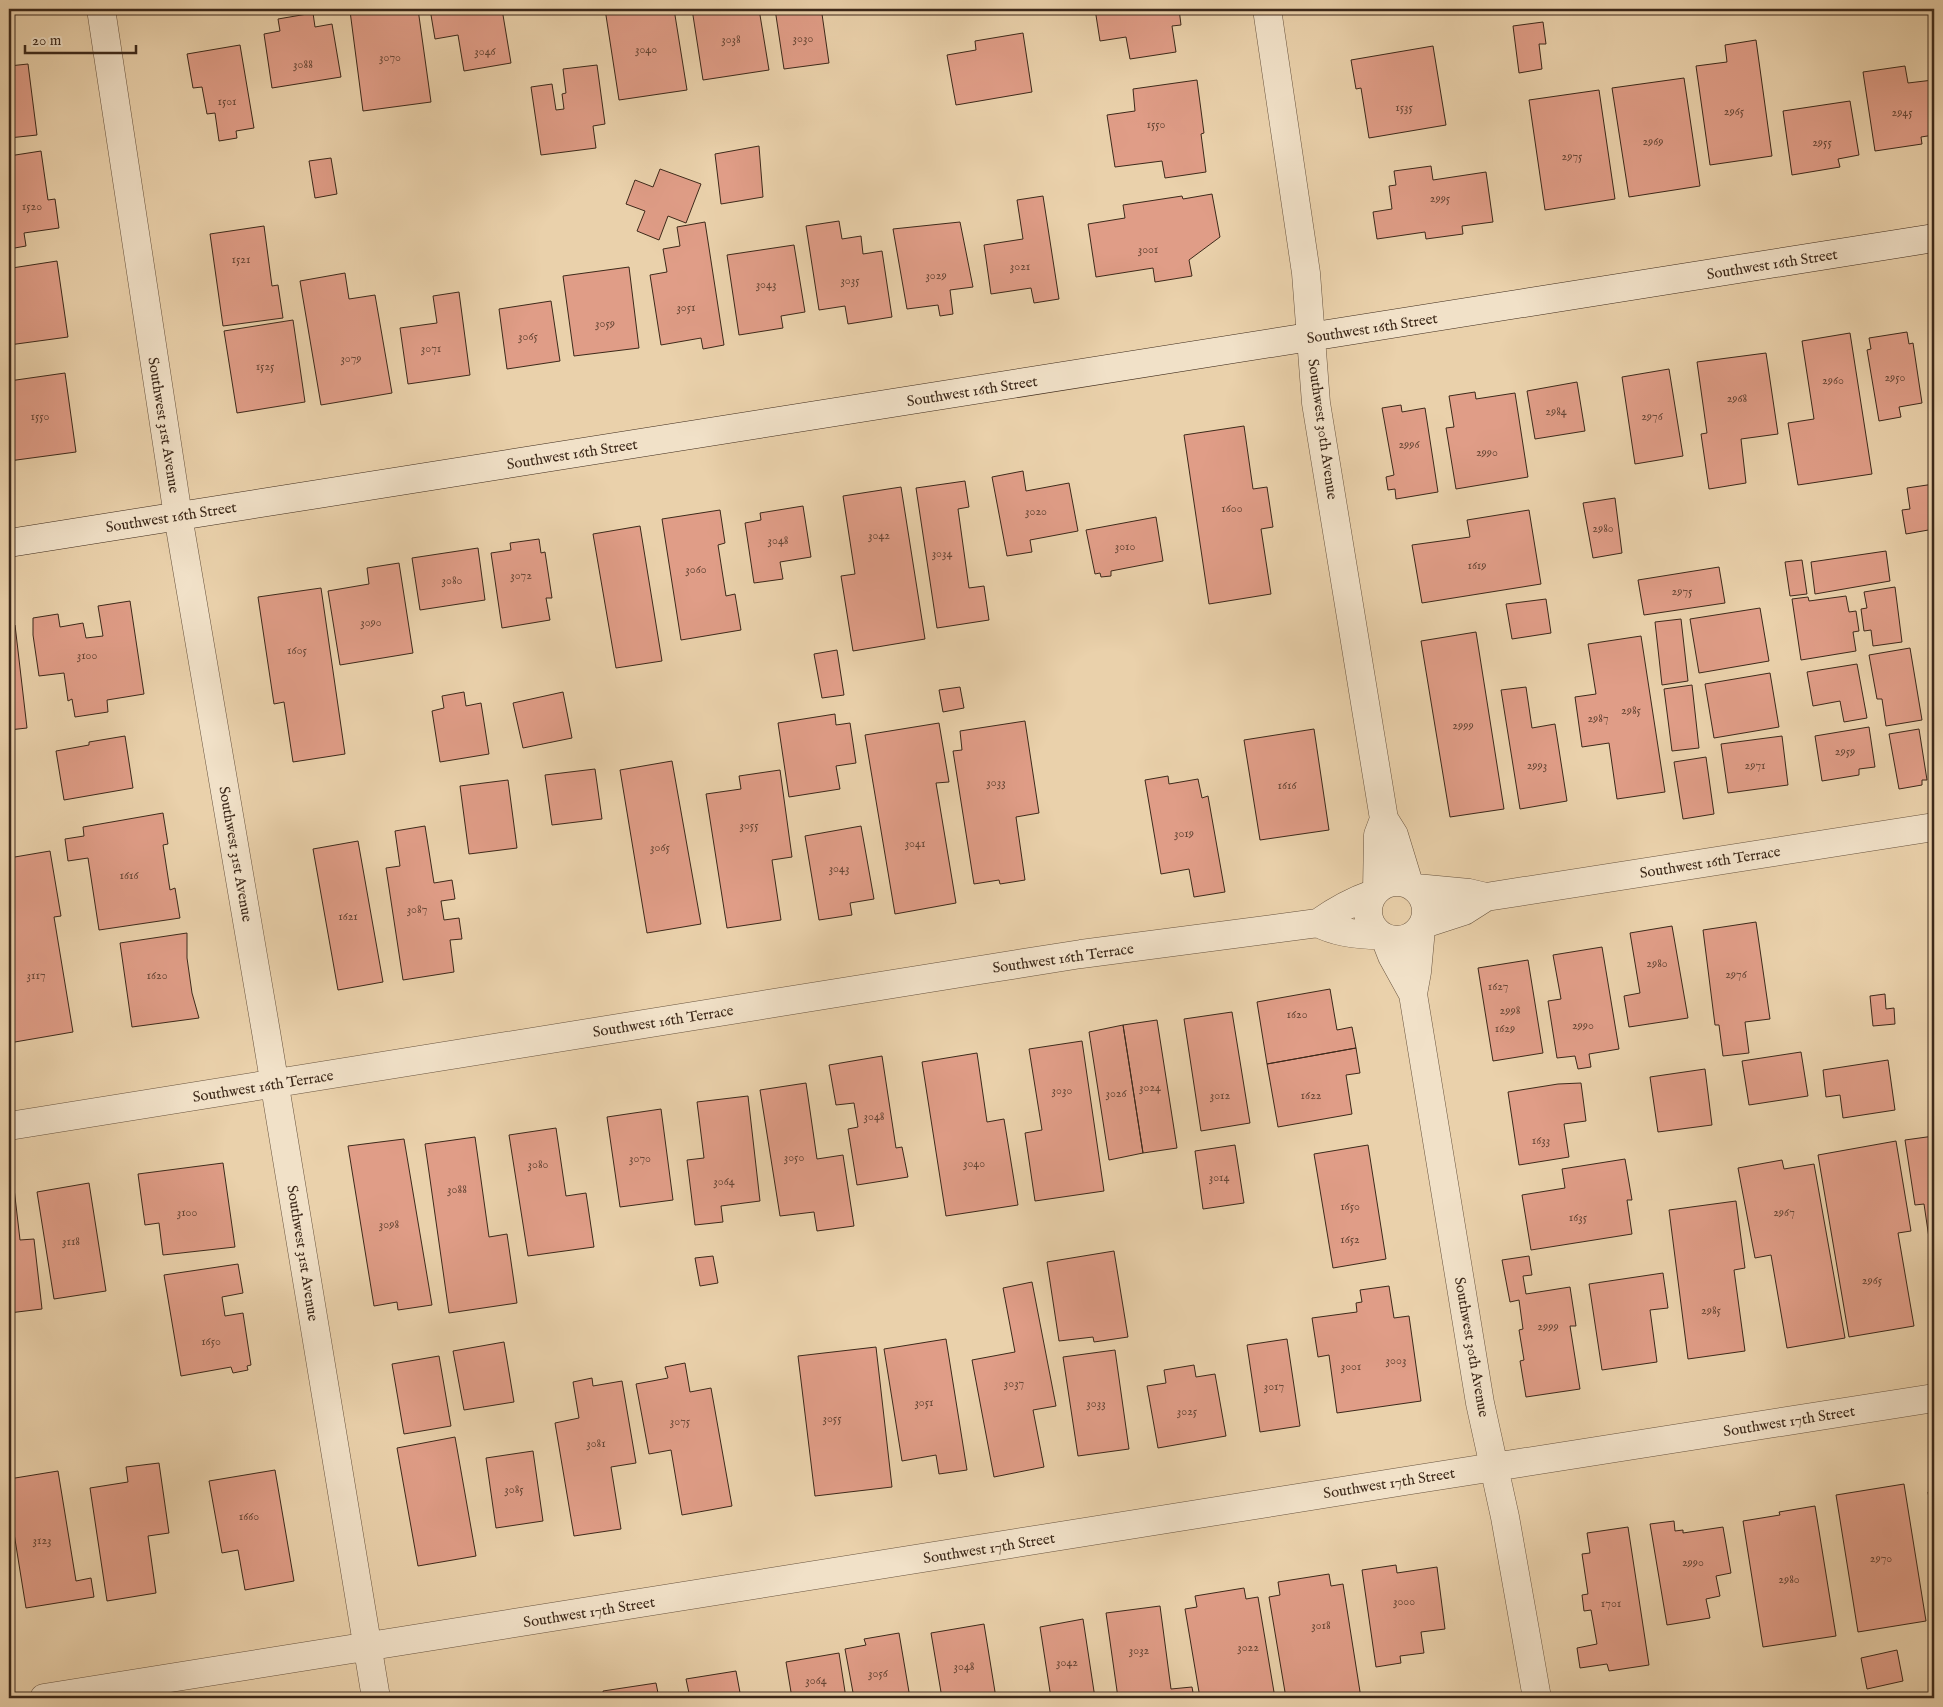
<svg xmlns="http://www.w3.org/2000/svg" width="1943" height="1707" viewBox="0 0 1943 1707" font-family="'IM FELL English',serif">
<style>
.building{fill:#e09d87;stroke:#3d291a}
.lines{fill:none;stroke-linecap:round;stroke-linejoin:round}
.street-casing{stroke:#68533e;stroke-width:29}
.secondary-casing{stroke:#3d291a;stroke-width:29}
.street{stroke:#f1e1c8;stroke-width:28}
.secondary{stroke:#f1e1c8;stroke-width:28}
.labels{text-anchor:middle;stroke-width:4;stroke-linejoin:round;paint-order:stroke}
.number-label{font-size:12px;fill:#664635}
.street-label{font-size:15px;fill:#3d291a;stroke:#f1e1c8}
</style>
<rect width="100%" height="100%" fill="#ead1ab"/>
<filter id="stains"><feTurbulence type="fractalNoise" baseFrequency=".004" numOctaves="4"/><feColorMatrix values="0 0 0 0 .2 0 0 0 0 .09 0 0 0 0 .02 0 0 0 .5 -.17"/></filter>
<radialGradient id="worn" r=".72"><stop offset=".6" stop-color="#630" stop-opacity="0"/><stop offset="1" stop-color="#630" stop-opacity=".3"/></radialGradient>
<!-- building -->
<path class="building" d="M369 9H418L431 102 363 111 350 11Z
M430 9H502L511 63 464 71 458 35 435 39Z
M605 9H674L687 90 619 100Z
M692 9H759L769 70 703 80Z
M775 9H846L822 14 829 63 784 69Z
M1095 9H1179L1181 25 1172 26 1176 52 1130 59 1126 37 1100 41Z
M313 13 315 27 332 24 341 77 272 88 264 34 280 31 278 19Z
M1543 22 1546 44H1539L1542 69 1519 73 1513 26Z
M1023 33 1032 92 956 105 947 55 976 50 975 41Z
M1756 40 1772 156 1710 165 1696 66 1727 62 1725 45Z
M240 45 254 128 236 131 237 138 219 141 215 113 207 114 202 87 193 88 187 54Z
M1433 46 1446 125 1369 138 1361 88 1356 89 1351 60Z
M28 64 37 135 9 138V66Z
M597 65 605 124 593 126 596 148 541 155 531 87 552 84 556 110 564 109 562 94 566 93 563 69Z
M1905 66 1908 83 1933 80 1934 135 1921 137 1922 144 1875 151 1863 72Z
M1684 78 1700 186 1629 197 1612 88Z
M1197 80 1204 133 1201 134 1206 172 1165 178 1162 161 1115 167 1107 115 1135 111 1133 89Z
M1599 90 1615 199 1545 210 1529 100Z
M1850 101 1859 155 1838 159 1840 167 1792 175 1783 111Z
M759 146 763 197 721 204 715 154Z
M41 151 48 200 55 199 59 228 24 233 26 246 9 249V156Z
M331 158 337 194 315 198 309 161Z
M1431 166 1433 180 1486 172 1493 222 1462 226 1463 234 1426 239 1425 232 1377 239 1373 212 1392 209 1389 186 1396 185 1394 171Z
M660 169 701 184 686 223 668 216 659 240 637 231 645 211 626 204 635 180 653 187Z
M1212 194 1220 237 1189 260 1192 276 1155 282 1153 268 1096 277 1088 224 1125 218 1123 205 1182 196 1183 199Z
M1043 196 1059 299 1034 303 1031 288 991 294 984 245 1023 239 1017 200Z
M839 221 842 239 861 236 863 254 882 251 892 317 848 324 845 306 819 310 806 226Z
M705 222 724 345 703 349 701 338 661 345 650 275 667 272 663 249 680 246 677 227Z
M960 222 973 287 950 290 953 314 940 316 938 305 907 309 893 229Z
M264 226 272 286 278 285 283 318 223 326 210 234Z
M794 245 805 312 781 316 783 328 739 335 727 255Z
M57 261 68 337 9 345V283H14L12 268Z
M629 267 639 348 574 356 563 276Z
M345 273 349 299 375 295 392 393 321 405 300 281Z
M459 292 470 375 408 384 400 328 437 323 433 296Z
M551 301 560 361 507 369 499 309Z
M293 320 305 402 237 413 224 331Z
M1907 332 1909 344 1913 343 1922 403 1899 407 1901 417 1879 421 1867 350 1871 349 1869 338Z
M1850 333 1872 474 1798 485 1788 423 1814 419 1802 341Z
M1766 353 1778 434 1741 439 1746 483 1709 489 1701 434 1707 433 1697 362Z
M1669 369 1683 456 1635 464 1622 377Z
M65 373 76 452 9 461V381Z
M1577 382 1585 431 1535 439 1527 391Z
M1475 392 1476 399 1515 393 1528 477 1456 489 1446 428 1454 427 1449 396Z
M1401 405 1402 412 1425 408 1438 492 1396 499 1395 489 1388 490 1386 477 1394 475 1382 408Z
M1244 426 1253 489 1267 487 1273 527 1261 529 1271 594 1209 604 1184 435Z
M1023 471 1026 491 1069 483 1078 531 1030 540 1032 552 1007 556 992 477Z
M965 481 969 507 958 509 969 588 984 586 989 620 937 628 916 488Z
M1934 484V529L1906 534 1902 510 1910 509 1907 488Z
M901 487 925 639 853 651 841 576 855 574 843 496Z
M1615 498 1622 553 1593 558 1583 503Z
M803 506 811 557 780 562 783 579 754 583 745 523 761 520 760 513Z
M720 510 725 543 718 545 726 596 735 594 741 630 681 640 662 519Z
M1529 510 1541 584 1422 603 1412 545 1470 537 1467 520Z
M1156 517 1163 561 1111 571V576L1101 577 1100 573 1095 574 1086 530Z
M640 526 662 661 616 668 593 534Z
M539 539 541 553 545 552 552 598H546L550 620 502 628 491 553 511 550 510 543Z
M478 548 485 600 420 610 412 558Z
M1886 551 1890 581 1815 594 1811 562Z
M1802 560 1807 594 1790 596 1785 562Z
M399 563 413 653 340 665 328 591 369 584 367 568Z
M1719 567 1725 603 1644 615 1638 580Z
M1895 587 1902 642 1873 646 1871 630 1864 631 1861 609 1867 608 1864 592Z
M321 588 345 754 293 762 284 702 274 704 258 597Z
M1846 596 1849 612 1856 611 1859 631 1853 632 1856 651 1801 660 1792 599 1808 597 1809 601Z
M1546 599 1551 633 1512 639 1506 604Z
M130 601 144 694 107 700 108 712 75 717 72 699 68 701 64 673 39 676 33 635V618L58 614 60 627 83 623 86 638 103 636 98 606Z
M1760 608 1769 661 1699 673 1690 619Z
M1681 619 1688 681 1662 685 1655 622Z
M9 625H15L27 728 9 730Z
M1476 632 1504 809 1450 817 1421 641Z
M1641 636 1665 792 1617 799 1609 743 1582 747 1575 697 1596 694 1588 644Z
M1910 648 1922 720 1886 726 1882 699H1877L1869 655Z
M837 650 844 695 822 698 814 654Z
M1857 664 1867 718 1844 722 1840 701 1813 706 1807 672Z
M1770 673 1779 727 1714 738 1705 684Z
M1692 685 1699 748 1672 751 1664 689Z
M960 687 964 708 943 712 939 690Z
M1526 687 1532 728 1555 724 1567 801 1520 809 1501 690Z
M464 692 466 706 481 703 489 754 440 762 432 711 444 708 442 696Z
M563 692 572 738 523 748 513 703Z
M835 714 836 725 850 723 856 763 836 766 840 789 789 797 778 723Z
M1025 721 1039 813 1016 817 1025 880 1000 884 999 880 974 884 953 751 962 750 960 731Z
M939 723 949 782 936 783 956 903 895 914 865 735Z
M1869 727 1875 767 1859 769V775L1822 781 1815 736Z
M1314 729 1329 830 1260 840 1244 740Z
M1919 729 1927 780H1922V785L1899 789 1889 734Z
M125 736 133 788 64 800 56 751 89 745V742Z
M1782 736 1788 785 1728 793 1721 744Z
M1706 757 1714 814 1683 819 1674 762Z
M672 761 701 924 647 933 620 770Z
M595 769 602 819 552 825 545 775Z
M780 770 792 857 772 860 781 920 727 928 706 794 741 789 739 776Z
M1168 776 1169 784 1198 779 1202 798 1208 796 1225 892 1194 897 1189 869 1161 874 1145 780Z
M508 780 517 848 469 854 460 786Z
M163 813 168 844 163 845 170 890 175 888 180 918 99 930 88 858 68 861 65 839 84 836 83 827Z
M425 826 434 883 452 880 455 899 441 901 444 920 459 918 462 939 450 940 454 972 403 980 386 868 400 866 395 831Z
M861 826 874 899 850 903 852 915 819 920 805 836Z
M358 841 383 982 338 990 313 849Z
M50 851 61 916 54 917 73 1032 9 1043V858Z
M1756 922 1770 1019 1745 1022 1749 1053 1723 1056 1719 1025H1715L1703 930Z
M1672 926 1688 1018 1629 1027 1624 996 1640 993 1630 933Z
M187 933V958L192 993 199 1018 132 1027 120 943Z
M1602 947 1619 1049 1589 1054 1591 1067 1578 1069 1575 1056 1557 1058 1548 1001 1561 999 1553 955Z
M1528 960 1543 1053 1493 1061 1478 968Z
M1330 989 1337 1030 1352 1027 1356 1048 1267 1064 1257 1002Z
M1885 994 1886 1009 1894 1008 1895 1024 1873 1026 1870 996Z
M1232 1012 1250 1123 1201 1131 1184 1019Z
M1157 1020 1177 1148 1143 1153 1123 1025Z
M1123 1025 1143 1153 1109 1160 1089 1032Z
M1082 1041 1104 1191 1035 1201 1025 1133 1042 1130 1029 1049Z
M1356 1048 1360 1073 1346 1075 1352 1114 1278 1127 1267 1064Z
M1801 1052 1808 1096 1749 1105 1742 1061Z
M977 1053 987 1122 1004 1119 1018 1205 946 1216 922 1062Z
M882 1056 896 1148 902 1147 908 1177 857 1185 848 1129 858 1127 854 1103 836 1105 829 1065Z
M1888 1060 1895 1110 1843 1118 1840 1095 1826 1097 1823 1070Z
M1705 1069 1712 1125 1658 1132 1650 1077Z
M806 1083 817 1159 843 1155 854 1226 817 1231 814 1212 780 1216 760 1090Z
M1581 1083 1586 1121 1564 1124 1569 1157 1519 1165 1508 1092 1558 1084Z
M748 1096 760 1201 721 1206 723 1222 695 1225 687 1160 704 1158 697 1102Z
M661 1109 673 1200 620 1207 607 1117Z
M556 1128 566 1196 586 1193 594 1247 528 1256 509 1135Z
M1934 1136V1272L1924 1204 1915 1205 1905 1140Z
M475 1137 489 1237 507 1234 517 1303 449 1313 425 1144Z
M404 1139 432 1305 398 1310 397 1302 374 1306 348 1146Z
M1896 1141 1911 1231 1898 1233 1914 1326 1849 1337 1818 1155Z
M1235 1145 1244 1203 1203 1209 1195 1151Z
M1368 1145 1386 1259 1333 1268 1314 1154Z
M1625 1159 1632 1200H1627L1632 1234 1531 1250 1522 1195 1565 1188 1562 1169Z
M1782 1160 1784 1169 1814 1164 1845 1338 1787 1348 1771 1255 1755 1258 1738 1168Z
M223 1163 235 1247 163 1255 159 1223 145 1225 138 1174Z
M89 1183 106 1291 54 1299 37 1192Z
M9 1188H14L20 1240 34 1239 42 1309 9 1313Z
M1736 1201 1745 1268 1734 1270 1745 1351 1688 1359 1669 1210Z
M1114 1251 1128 1337 1094 1342 1093 1337 1059 1341 1047 1262Z
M713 1256 718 1283 700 1286 695 1258Z
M1529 1256 1532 1275 1523 1276 1526 1294 1570 1287 1576 1326H1570L1580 1389 1526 1397 1520 1361 1524 1360 1519 1330 1523 1329 1519 1300 1510 1302 1502 1260Z
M238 1264 243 1293 222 1297 225 1316 243 1313 251 1365 247 1366 248 1370 233 1373 231 1367 181 1376 164 1275Z
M1663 1273 1668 1308 1650 1310 1657 1362 1602 1370 1589 1284Z
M1032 1282 1056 1406 1033 1410 1044 1467 994 1477 972 1360 1015 1352 1003 1288Z
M1389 1286 1394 1318 1409 1316 1421 1401 1337 1413 1329 1355 1318 1357 1312 1318 1357 1312 1356 1303 1362 1302 1360 1290Z
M946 1339 967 1470 939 1474 936 1455 902 1461 884 1349Z
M1287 1339 1300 1426 1260 1432 1247 1345Z
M504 1342 514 1402 464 1410 453 1351Z
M876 1347 892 1487 815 1496 798 1356Z
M1115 1350 1129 1449 1078 1456 1063 1357Z
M439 1356 451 1426 404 1434 392 1364Z
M685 1363 690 1392 711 1388 732 1506 682 1515 671 1450 649 1454 636 1384 668 1378 665 1367Z
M1194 1365 1196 1377 1215 1374 1226 1436 1158 1448 1147 1386 1166 1383 1164 1370Z
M592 1378 593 1386 622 1381 636 1463 611 1467 621 1529 574 1536 555 1423 579 1418 573 1382Z
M455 1437 476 1556 418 1566 397 1448Z
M533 1451 543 1521 496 1528 486 1458Z
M159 1463 169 1533 148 1536 156 1593 107 1601 90 1488 128 1482 126 1467Z
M275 1470 294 1581 245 1590 238 1550 222 1553 209 1481Z
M58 1471 76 1581 91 1578 94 1597 26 1608 9 1502V1479Z
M1904 1484 1926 1621 1858 1632 1836 1495Z
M1934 1491V1532L1928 1492Z
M1815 1506 1836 1636 1763 1647 1743 1521 1780 1515 1779 1512Z
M1674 1521 1675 1531 1683 1530V1533L1723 1527 1731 1573 1716 1576 1720 1596 1706 1599 1710 1618 1667 1625 1650 1524Z
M1628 1527 1649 1665 1609 1671 1607 1664 1580 1668 1577 1648 1597 1644 1591 1610 1584 1611 1582 1595 1588 1594 1582 1554 1590 1553 1587 1533Z
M1396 1565 1397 1573 1437 1567 1445 1629 1421 1632 1424 1653 1400 1656 1401 1663 1376 1667 1362 1570Z
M1329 1574 1331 1586 1343 1584 1361 1698H1286L1269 1597 1280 1595 1278 1582Z
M1244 1588 1246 1599 1258 1597 1275 1698H1200L1185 1609 1197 1607 1195 1596Z
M1160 1606 1171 1689 1192 1687 1194 1698H1118L1106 1613Z
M1083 1619 1095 1698H1051L1040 1627Z
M984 1624 996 1698H942L931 1633Z
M899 1633 910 1698H854L845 1649 866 1645 864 1639Z
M1897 1650 1903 1681 1867 1689 1861 1658Z
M839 1653 846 1698H792L786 1662Z
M736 1671 741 1698H690L686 1679Z
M656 1683 659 1698H604L603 1691Z"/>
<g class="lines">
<defs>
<path id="street" d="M101 9 178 516 266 1032 376 1698
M1267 9 1306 273 1316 403 1384 819 1394 835 1409 884
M1368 911a29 29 0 1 1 58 0a29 29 0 1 1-58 0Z
M1416 888 1469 893 1486 897 1934 827
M1377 890 1378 835 1384 819
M1318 923C1337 933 1358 935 1379 935
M1424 924 1464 911 1486 897
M1421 929 1417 972 1413 994 1480 1403 1505 1517 1537 1698
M1385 938 1392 956 1413 994
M9 1126 980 970 1081 954 1318 923C1335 911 1353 901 1373 894
M44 1698 1405 1481 1934 1398"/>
<path id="secondary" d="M9 543 1934 238"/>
</defs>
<!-- street casing -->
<use href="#street" class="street-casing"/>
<!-- secondary casing -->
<use href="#secondary" class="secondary-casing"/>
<!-- street -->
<use href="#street" class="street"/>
<!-- secondary -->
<use href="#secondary" class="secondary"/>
</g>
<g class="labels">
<!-- number labels -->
<g class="number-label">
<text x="803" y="42">3030</text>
<text x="731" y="43">3038</text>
<text x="646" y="53">3040</text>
<text x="485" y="55">3046</text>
<text x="390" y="61">3070</text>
<text x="303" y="68">3088</text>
<text x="227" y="105">1501</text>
<text x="1404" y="111">1535</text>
<text x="1734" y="115">2965</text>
<text x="1902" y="116">2945</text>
<text x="1156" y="128">1550</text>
<text x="1653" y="145">2969</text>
<text x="1822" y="146">2955</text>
<text x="1572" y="160">2975</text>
<text x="1440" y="202">2995</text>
<text x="32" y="210">1520</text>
<text x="1148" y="253">3001</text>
<text x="241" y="263">1521</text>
<text x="1020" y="270">3021</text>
<text x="936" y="279">3029</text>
<text x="850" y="284">3035</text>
<text x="766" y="288">3043</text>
<text x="686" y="311">3051</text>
<text x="605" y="327">3059</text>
<text x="528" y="340">3065</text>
<text x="431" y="352">3071</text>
<text x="351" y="362">3079</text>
<text x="265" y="370">1525</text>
<text x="1895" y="381">2950</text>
<text x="1833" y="384">2960</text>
<text x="1737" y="402">2968</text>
<text x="1556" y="415">2984</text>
<text x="40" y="420">1550</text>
<text x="1652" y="420">2976</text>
<text x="1409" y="448">2996</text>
<text x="1487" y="456">2990</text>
<text x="1232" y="512">1600</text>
<text x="1036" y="515">3020</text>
<text x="1603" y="532">2980</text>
<text x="879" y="539">3042</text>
<text x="778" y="544">3048</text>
<text x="1125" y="550">3010</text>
<text x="942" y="557">3034</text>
<text x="1477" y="569">1619</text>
<text x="696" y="573">3060</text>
<text x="521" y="579">3072</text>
<text x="452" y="584">3080</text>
<text x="1682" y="595">2975</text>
<text x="371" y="626">3090</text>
<text x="297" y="654">1605</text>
<text x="87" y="659">3100</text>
<text x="1631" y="714">2985</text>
<text x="1598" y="722">2987</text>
<text x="1463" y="729">2999</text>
<text x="1845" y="755">2959</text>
<text x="1537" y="769">2993</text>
<text x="1755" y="769">2971</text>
<text x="996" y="786">3033</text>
<text x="1287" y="789">1616</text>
<text x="749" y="829">3055</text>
<text x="1184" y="837">3019</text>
<text x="915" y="847">3041</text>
<text x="660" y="851">3065</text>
<text x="839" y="872">3043</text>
<text x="129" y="879">1616</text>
<text x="417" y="913">3087</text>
<text x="348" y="920">1621</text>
<text x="1657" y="967">2980</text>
<text x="1736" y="978">2976</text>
<text x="36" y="979">3117</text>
<text x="157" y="979">1620</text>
<text x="1498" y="990">1627</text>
<text x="1510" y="1014">2998</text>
<text x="1297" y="1018">1620</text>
<text x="1583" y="1029">2990</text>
<text x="1505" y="1032">1629</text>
<text x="1150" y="1091">3024</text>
<text x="1062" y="1094">3030</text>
<text x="1116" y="1097">3026</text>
<text x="1220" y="1099">3012</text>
<text x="1311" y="1099">1622</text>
<text x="874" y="1120">3048</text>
<text x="1541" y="1144">1633</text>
<text x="794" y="1161">3050</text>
<text x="640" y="1162">3070</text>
<text x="974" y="1167">3040</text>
<text x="538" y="1168">3080</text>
<text x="1219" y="1181">3014</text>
<text x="724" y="1185">3064</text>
<text x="457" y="1193">3088</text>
<text x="1350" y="1210">1650</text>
<text x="187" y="1216">3100</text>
<text x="1784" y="1216">2967</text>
<text x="1578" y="1221">1635</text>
<text x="389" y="1228">3098</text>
<text x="1350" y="1243">1652</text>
<text x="71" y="1245">3118</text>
<text x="1872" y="1284">2965</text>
<text x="1711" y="1314">2985</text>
<text x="1548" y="1330">2999</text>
<text x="211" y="1345">1650</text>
<text x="1396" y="1364">3003</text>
<text x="1351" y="1370">3001</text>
<text x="1014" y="1387">3037</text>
<text x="1274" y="1390">3017</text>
<text x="924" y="1406">3051</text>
<text x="1096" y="1407">3033</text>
<text x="1187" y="1415">3025</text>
<text x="832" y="1422">3055</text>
<text x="680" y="1425">3075</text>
<text x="596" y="1447">3081</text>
<text x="514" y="1493">3085</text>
<text x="249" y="1520">1660</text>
<text x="42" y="1544">3123</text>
<text x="1881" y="1562">2970</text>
<text x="1693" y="1566">2990</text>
<text x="1789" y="1583">2980</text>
<text x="1404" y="1605">3000</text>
<text x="1611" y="1607">1701</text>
<text x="1321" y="1629">3018</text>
<text x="1248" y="1651">3022</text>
<text x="1139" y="1654">3032</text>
<text x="1067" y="1666">3042</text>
<text x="964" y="1670">3048</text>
<text x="878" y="1677">3056</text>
<text x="816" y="1684">3064</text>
</g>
<!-- street labels -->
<g class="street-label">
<text transform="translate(1772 264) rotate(-9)" y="5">Southwest 16th Street</text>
<text transform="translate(1372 328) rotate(-9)" y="5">Southwest 16th Street</text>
<text transform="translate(972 391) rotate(-9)" y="5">Southwest 16th Street</text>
<text transform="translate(164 425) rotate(81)" y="5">Southwest 31st Avenue</text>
<text transform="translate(1323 429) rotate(82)" y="5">Southwest 30th Avenue</text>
<text transform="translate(572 454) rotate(-9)" y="5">Southwest 16th Street</text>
<text transform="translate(171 517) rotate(-9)" y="5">Southwest 16th Street</text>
<text transform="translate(236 854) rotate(80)" y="5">Southwest 31st Avenue</text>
<text transform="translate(1710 862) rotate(-9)" y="5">Southwest 16th Terrace</text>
<text transform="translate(1063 958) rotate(-8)" y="5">Southwest 16th Terrace</text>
<text transform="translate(663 1021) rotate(-9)" y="5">Southwest 16th Terrace</text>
<text transform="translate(263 1086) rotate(-9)" y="5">Southwest 16th Terrace</text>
<text transform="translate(303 1253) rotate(81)" y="5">Southwest 31st Avenue</text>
<text transform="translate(1472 1347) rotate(80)" y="5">Southwest 30th Avenue</text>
<text transform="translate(1789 1421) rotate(-9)" y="5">Southwest 17th Street</text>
<text transform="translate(1389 1483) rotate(-9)" y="5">Southwest 17th Street</text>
<text transform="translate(989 1548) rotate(-9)" y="5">Southwest 17th Street</text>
<text transform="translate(589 1612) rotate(-9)" y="5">Southwest 17th Street</text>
</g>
</g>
<!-- margin -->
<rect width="1943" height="1707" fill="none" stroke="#ead1ab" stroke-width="30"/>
<rect x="10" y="10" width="1923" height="1687" fill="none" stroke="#3d291a" stroke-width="2.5"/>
<rect x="15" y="15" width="1913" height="1677" fill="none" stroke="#3d291a"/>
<!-- scale -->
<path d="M25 45v8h111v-8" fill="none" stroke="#3d291a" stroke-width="2.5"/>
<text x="32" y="45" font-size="15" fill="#3d291a" stroke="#f1e1c8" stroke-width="4" paint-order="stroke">20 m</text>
<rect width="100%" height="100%" filter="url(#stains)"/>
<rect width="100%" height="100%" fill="url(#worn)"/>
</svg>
